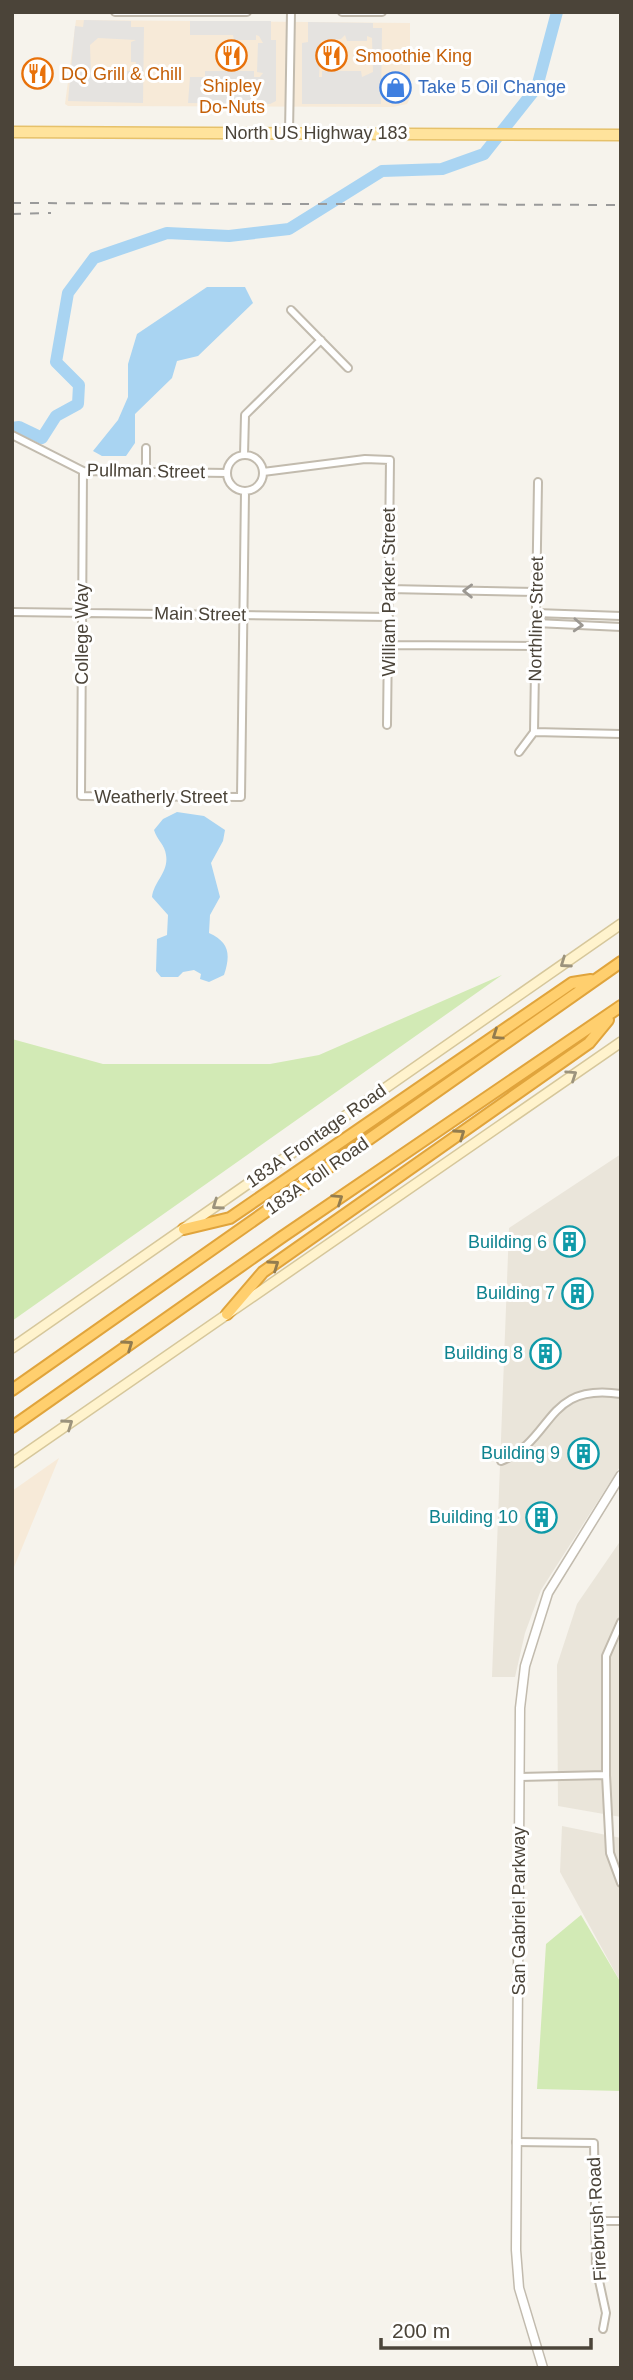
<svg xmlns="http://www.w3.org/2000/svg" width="633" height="2380" viewBox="0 0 633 2380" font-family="Arial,sans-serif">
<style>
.residential{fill:#eae5da}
.commercial{fill:#f7ead8}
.green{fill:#d2eab5}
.parking{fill:#e5e3e0;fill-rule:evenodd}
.water{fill:#a9d4f2}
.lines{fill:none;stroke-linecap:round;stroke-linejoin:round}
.river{stroke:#a9d4f2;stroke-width:12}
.minor-casing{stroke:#c2bbae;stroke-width:10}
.tertiary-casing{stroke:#c2bbae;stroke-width:11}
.secondary-casing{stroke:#d6c79b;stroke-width:12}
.primary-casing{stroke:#e6c16a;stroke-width:13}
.motorway-casing{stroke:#e0a43c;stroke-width:14}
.minor{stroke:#fff;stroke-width:6}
.tertiary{stroke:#fff;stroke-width:8}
.secondary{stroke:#fff3cd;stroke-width:9}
.primary{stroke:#ffe39c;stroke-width:10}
.motorway{stroke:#ffcf6e;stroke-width:10}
.rail{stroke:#9a9a9a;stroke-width:2;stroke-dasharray:9 9;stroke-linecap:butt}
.oneway{stroke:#9c9892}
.oneway2{stroke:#9c937c}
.oneway3{stroke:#937c4e}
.labels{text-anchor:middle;stroke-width:6;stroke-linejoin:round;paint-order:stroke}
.food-label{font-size:18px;fill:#c56008;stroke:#fff;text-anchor:start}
.shop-label{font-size:18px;fill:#366cbe;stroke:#fff;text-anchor:start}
.street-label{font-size:18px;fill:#4b4439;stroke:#fff}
.culture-label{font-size:18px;fill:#0d838f;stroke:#fff;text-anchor:end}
</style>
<rect width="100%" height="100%" fill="#f6f3ec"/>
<!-- residential -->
<path class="residential" d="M621 1154V1465L541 1590 525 1633 515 1677H492L509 1228Z
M621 1540V1817L558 1806 557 1665 577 1604Z
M562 1826 621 1838V1983L560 1872Z"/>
<!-- commercial -->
<path class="commercial" d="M76 20 410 23V98L407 104 393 107 68 106 65 104Z
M59 1458 12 1572V1491Z"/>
<!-- green -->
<path class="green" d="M502 975 12 1321V1039L103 1064H270L319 1055Z
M581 1915 621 1983V2091L537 2089 546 1944Z"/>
<!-- parking -->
<path class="parking" d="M84 20 131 21V27H144L143 103 68 101 75 26 83 27ZM98 38 136 40 131 42V62H136L134 77 131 76V71H102V76L91 75 90 45Z
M190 21H271V40H276V101L270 104 188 103 190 77H205V71H254V77H260L263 73 257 72 258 43H263L259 36 256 35V40H234L233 35H190Z
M308 22 373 23V28H382L381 104H302V43L308 42ZM345 35 347 41H367V36L372 38 373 72 362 77 361 71H322V77H319L321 41 341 39Z"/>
<!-- water -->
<path class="water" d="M207 287H245L253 303 198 356 177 361 172 378 135 414V443L126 456H102L93 451 118 420 128 397V364L137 334Z
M177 812 204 816 225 830 223 841 211 863 220 897 210 915 209 933C229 942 231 954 224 975L209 982 200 979 201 974 194 970 183 972 178 977H161L156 971 157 939 167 935 168 915 152 897C154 881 169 872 166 855 165 845 157 840 154 830L163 819Z"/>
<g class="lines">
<!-- river -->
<path class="river" d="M12 428 19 427 42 438 56 416 78 404 79 385 56 362 68 293 94 258 167 233 229 236 289 229 382 171 442 169 484 154 537 87 557 12"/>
<defs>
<path id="minor" d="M115 12H247
M342 12H382
M289 133 291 12
M291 310 348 368
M12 435 83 471 227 473
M244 455 245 415 321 340
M227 473a18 18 0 1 1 36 0a18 18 0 1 1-36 0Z
M83 471 81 796 241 797 245 491
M263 472 365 459 390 460 387 725
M146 473V448
M389 589 536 592
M12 612 389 617
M536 613 621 616
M536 623 621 627
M389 645 535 646
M534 732 621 734
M519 752 534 732 538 482
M501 1461C555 1440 544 1382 621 1394
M621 1622 606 1656V1775L610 1853 621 1883
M519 1777 606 1775
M516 2142 594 2143 596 2267 606 2313 603 2329
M596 2221H621"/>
<path id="tertiary" d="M543 2368 519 2288 516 2250 520 1708 525 1666 548 1593 621 1475"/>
<path id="secondary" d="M12 1348 621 924
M12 1463 621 1042"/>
<path id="primary" d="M12 132 621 135"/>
<path id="motorway" d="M184 1229 230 1218 572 983 591 980
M227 1314 263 1272 589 1043 608 1020
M12 1390 621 962
M12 1427 282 1237 621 1006"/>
</defs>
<!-- minor casing -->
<use href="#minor" class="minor-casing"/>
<!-- tertiary casing -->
<use href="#tertiary" class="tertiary-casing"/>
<!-- secondary casing -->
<use href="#secondary" class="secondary-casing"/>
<!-- primary casing -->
<use href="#primary" class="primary-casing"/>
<!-- motorway casing -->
<use href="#motorway" class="motorway-casing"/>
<!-- minor -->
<use href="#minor" class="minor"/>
<!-- tertiary -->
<use href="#tertiary" class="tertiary"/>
<!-- secondary -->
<use href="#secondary" class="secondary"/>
<!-- primary -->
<use href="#primary" class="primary"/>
<!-- motorway -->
<use href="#motorway" class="motorway"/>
<!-- rail -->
<path class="rail" d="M12 203 621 205
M12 214 51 213"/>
</g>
<!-- one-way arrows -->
<defs><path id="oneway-chevron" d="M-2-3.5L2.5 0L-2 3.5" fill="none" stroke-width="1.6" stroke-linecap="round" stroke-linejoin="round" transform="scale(1.75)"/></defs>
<g class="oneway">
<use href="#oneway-chevron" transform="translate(468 591) rotate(-179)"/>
<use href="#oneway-chevron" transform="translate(578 625) rotate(3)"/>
</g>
<g class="oneway2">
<use href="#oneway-chevron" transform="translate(565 963) rotate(145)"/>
<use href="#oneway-chevron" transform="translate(572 1075) rotate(-34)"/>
<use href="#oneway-chevron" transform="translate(217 1205) rotate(145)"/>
<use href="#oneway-chevron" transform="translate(68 1424) rotate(-35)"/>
</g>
<g class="oneway3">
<use href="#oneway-chevron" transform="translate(497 1035) rotate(146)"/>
<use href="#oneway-chevron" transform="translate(460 1134) rotate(-35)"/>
<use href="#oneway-chevron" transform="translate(338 1199) rotate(-34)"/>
<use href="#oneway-chevron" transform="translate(274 1265) rotate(-35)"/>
<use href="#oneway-chevron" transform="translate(128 1345) rotate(-35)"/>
</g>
<!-- icons -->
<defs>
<symbol id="restaurant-ring" viewBox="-11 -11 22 22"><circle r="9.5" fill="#fff" stroke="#e8710a" stroke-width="1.5"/><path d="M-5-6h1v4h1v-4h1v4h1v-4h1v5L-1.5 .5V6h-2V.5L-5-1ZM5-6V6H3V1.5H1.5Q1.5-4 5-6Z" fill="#e8710a"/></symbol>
<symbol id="shop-ring" viewBox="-11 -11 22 22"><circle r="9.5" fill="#fff" stroke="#3f7fe0" stroke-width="1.5"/><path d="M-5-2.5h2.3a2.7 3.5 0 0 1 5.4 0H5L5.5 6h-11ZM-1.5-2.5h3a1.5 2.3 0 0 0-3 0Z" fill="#3f7fe0"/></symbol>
<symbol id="building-ring" viewBox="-11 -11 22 22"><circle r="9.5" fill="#fff" stroke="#0f9aa8" stroke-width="1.5"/><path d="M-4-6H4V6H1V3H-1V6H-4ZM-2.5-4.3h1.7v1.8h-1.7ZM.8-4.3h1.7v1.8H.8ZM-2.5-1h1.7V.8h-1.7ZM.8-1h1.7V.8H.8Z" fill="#0f9aa8"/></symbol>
</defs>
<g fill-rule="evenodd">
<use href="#restaurant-ring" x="214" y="38" width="35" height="35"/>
<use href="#restaurant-ring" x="314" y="38" width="35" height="35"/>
<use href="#restaurant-ring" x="20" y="56" width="35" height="35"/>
<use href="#shop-ring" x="378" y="70" width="35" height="35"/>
<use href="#building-ring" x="552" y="1224" width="35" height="35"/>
<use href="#building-ring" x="560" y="1276" width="35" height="35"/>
<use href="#building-ring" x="528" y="1336" width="35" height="35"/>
<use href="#building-ring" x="566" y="1436" width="35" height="35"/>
<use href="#building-ring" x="524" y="1500" width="35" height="35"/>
</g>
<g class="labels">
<!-- food labels -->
<g class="food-label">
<text x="355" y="62">Smoothie King</text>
<text x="61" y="80">DQ Grill &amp; Chill</text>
<text x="232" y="92" text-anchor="middle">Shipley<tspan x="232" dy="21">Do-Nuts</tspan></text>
</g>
<!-- shop labels -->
<g class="shop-label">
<text x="418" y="93">Take 5 Oil Change</text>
</g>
<!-- street labels -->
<g class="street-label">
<text x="316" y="139">North US Highway 183</text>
<text transform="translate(146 471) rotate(1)" y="6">Pullman Street</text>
<text transform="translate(389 592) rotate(-90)" y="6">William Parker Street</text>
<text transform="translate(200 614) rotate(1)" y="6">Main Street</text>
<text transform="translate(536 619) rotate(-89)" y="6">Northline Street</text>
<text transform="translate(82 634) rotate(-90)" y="6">College Way</text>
<text x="161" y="803">Weatherly Street</text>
<text transform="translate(316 1136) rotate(-35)" y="6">183A Frontage Road</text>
<text transform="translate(317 1176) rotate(-35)" y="6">183A Toll Road</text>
<text transform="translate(519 1911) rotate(-90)" y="6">San Gabriel Parkway</text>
<text transform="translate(597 2219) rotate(-93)" y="6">Firebrush Road</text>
</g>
<!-- culture labels -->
<g class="culture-label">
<text x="547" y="1248">Building 6</text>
<text x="555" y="1299">Building 7</text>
<text x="523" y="1359">Building 8</text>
<text x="560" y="1459">Building 9</text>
<text x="518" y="1523">Building 10</text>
</g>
</g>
<!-- border -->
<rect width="633" height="2380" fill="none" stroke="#4b4439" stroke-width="28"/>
<!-- scale -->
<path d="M381 2338v10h210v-10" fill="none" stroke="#4b4439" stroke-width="3.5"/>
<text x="392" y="2338" font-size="21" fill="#4b4439" stroke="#ffffff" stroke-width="5" paint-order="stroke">200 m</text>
</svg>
